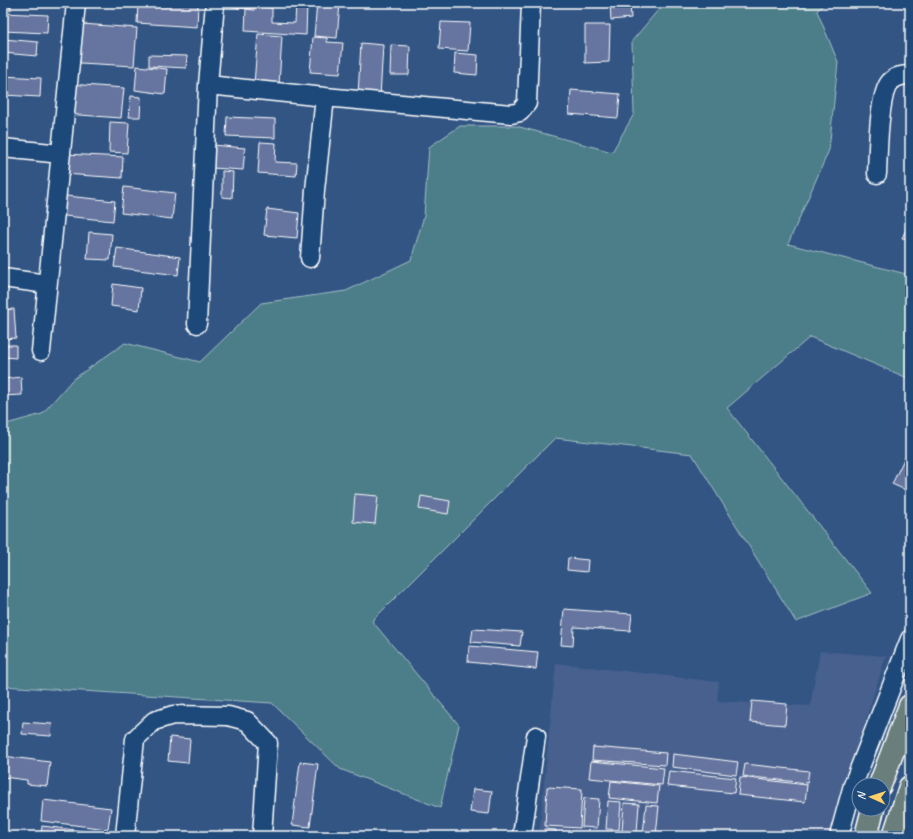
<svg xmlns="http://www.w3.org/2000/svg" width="913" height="839" viewBox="0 0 913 839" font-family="Caveat,sans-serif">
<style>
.built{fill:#46618e}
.green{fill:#4c7e89;stroke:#a6bec4}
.building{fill:#66749f;stroke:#fff}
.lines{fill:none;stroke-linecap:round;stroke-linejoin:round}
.minor-casing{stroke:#fff;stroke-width:21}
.trunk-casing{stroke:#fff;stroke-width:25}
.minor{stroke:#1f4a7a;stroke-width:18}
.trunk{stroke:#6b7f7c;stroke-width:22}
</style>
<rect width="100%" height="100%" fill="#325584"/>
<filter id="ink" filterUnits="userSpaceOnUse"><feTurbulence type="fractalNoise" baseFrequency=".025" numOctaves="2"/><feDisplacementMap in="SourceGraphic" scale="8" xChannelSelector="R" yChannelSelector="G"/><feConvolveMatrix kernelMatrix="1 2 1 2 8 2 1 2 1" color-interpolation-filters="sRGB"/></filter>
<g filter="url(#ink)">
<!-- built -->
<path class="built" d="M820 651 886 656 829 836H539L556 663 719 682 717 701 810 706Z"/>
<!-- green -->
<path class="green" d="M664 3H825L817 11 838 62 829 150 788 244 910 275V379L810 337 727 408 872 593 796 622 692 454 555 438 372 621 459 725 440 808 340 769 272 703 3 686V425L42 414 72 380 125 343 200 362 261 303 346 291 411 260 424 216 429 147 460 126H516L612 152 634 114 632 41Z"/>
<!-- building -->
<path class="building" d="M3 3H11V10H3Z
M138 3 198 4 197 27 137 23Z
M230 3H253L252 9 230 7Z
M296 3H307L306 35 245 31 246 9 254 10 255 6 272 8V22L295 23Z
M317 3H340L337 38 314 36Z
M610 3H630L631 18 611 20Z
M3 13 48 15 47 33 3 31Z
M441 22 470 23 468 51 439 49Z
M82 24 137 28 134 66 80 63Z
M585 25H610L609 62 585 63Z
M258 34 282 36 279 85 254 84Z
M313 37 327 38V42L343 43 340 74 310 72Z
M3 39 38 42 37 56 3 53Z
M361 43 383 45 380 97 358 95Z
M391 45 410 46 409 75H390Z
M455 53 478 55 477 75 454 73Z
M149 55 187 56 186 68 149 66Z
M137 66 167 69 165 94 135 90Z
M3 76 41 78 40 97 3 95Z
M69 84 124 88 121 118 66 114Z
M571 90 620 94 618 118 569 114Z
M131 96 141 97 140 117H129Z
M227 117 275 119V138L226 136Z
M110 122 129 123 127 153 109 152Z
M260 142 276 143 275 162 297 163 296 176 258 173Z
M213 145 245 148 243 170 212 168Z
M65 154 123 157 122 178 64 174Z
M222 171 233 172 232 198 222 197Z
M124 187 175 193 172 219 121 213Z
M57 195 115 201 113 221 55 215Z
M267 209 299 213 297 238 264 235Z
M910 221V239L902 238Z
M89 232 112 234 110 260 87 259Z
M117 248 180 257 178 275 114 267Z
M113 284 141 288 139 310 111 306Z
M14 309 16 338 3 339V310Z
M3 345H16V358L3 357Z
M21 377 22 395 3 396V379Z
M905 457 910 460V492L892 484Z
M355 494 378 496 375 524 353 522Z
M421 496 450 501 448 514 419 509Z
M568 558 588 560 587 572 567 570Z
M564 609 632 614 630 631 574 627 573 646 561 645Z
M473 629 522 632 520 646 471 642Z
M469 646 538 652 536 669 468 662Z
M752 701 787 704 785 725 750 722Z
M23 722 52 724 51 736 22 734Z
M170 737 190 739 188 763 168 761Z
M593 747 666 753 665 765 592 760Z
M673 754 738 762 736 775 672 767Z
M3 756 50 762 47 786 27 784V780L3 777Z
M591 761 664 768 662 785 589 778Z
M300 762 318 764 310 827 292 825Z
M745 764 809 771 807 783 743 776Z
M669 771 736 778 734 793 667 786Z
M740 777 807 785 805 802 738 795Z
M611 781 659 786 657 803 609 798Z
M547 787 582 789 580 828 545 826Z
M473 789 492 791 489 814 470 812Z
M584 798 599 799 597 828 582 827Z
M43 800 111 808 108 829 41 821Z
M608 801 621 802 619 830 606 829Z
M624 803 639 804 637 832 622 831Z
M646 805 659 806 656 835 643 834Z
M42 826 108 834V836H41Z
M545 829 556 830 555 836H544Z
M606 832 651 836H606Z"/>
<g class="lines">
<defs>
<path id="minor" d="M208 85 325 97 511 114 520 112 527 103 531 3
M3 148 61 154
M877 174C878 154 878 95 890 82 896 76 902 75 910 75
M310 258 315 190 325 97
M3 278 47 284
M197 324 208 85 215 3
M41 351 76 3
M125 836 135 739 154 721 173 715 228 716 247 721 268 743 262 836
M522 836 536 736
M839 836 853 785 910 639"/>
<path id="trunk" d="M880 785 910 706
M866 836 873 809
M894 836 910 787"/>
</defs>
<!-- minor casing -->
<use href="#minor" class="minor-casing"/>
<!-- trunk casing -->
<use href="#trunk" class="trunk-casing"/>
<!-- minor -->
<use href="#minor" class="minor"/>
<!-- trunk -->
<use href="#trunk" class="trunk"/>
</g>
</g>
<!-- margin -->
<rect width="913" height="839" fill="none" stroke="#1f4a7a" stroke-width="16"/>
<rect x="8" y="8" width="897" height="823" fill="none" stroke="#fff" stroke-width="1.5" filter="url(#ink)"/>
<!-- north arrow -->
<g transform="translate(871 797) rotate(273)"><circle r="19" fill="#1f4a7a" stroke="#7992af"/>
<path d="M0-3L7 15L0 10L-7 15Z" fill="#ffd166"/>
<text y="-6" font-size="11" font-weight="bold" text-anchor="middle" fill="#ffffff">N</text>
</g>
</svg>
